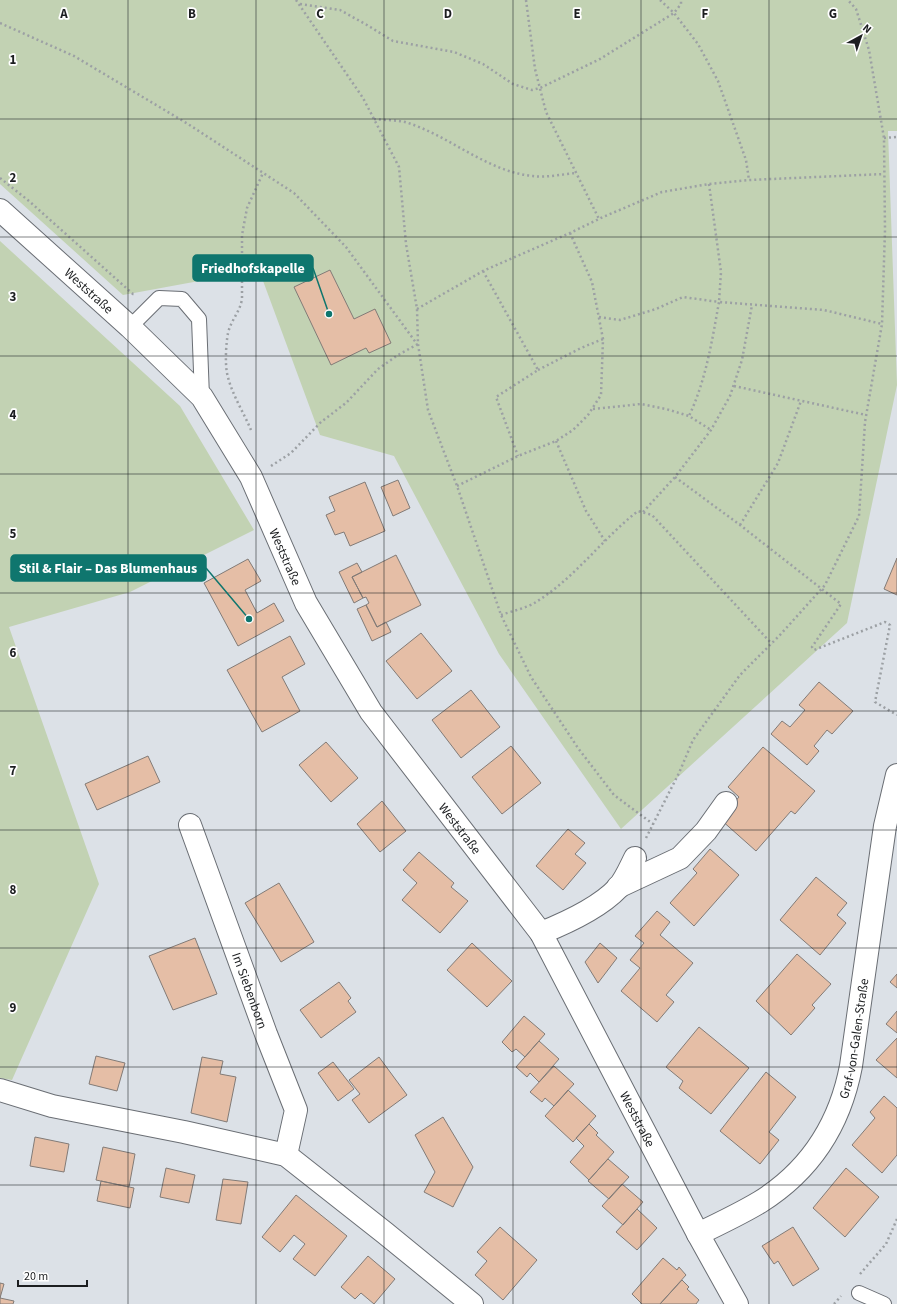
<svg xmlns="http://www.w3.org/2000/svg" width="897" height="1304" viewBox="0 0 897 1304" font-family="'Source Sans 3',sans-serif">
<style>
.green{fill:#c2d2b3}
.building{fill:#e5bea6;stroke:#827b77}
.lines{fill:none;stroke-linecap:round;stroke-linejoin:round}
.service-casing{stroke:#6a6e74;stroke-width:16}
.minor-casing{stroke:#6a6e74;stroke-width:24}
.path{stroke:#9ca0a4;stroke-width:2.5;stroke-dasharray:2 3;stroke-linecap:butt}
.service{stroke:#fff;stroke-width:14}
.minor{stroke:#fff;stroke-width:22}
.grid{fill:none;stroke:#1c1e20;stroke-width:1;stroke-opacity:0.55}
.labels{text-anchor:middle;stroke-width:3.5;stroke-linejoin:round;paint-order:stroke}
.street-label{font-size:13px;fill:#1c1e20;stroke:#fff}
.grid-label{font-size:13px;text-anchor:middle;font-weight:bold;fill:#1c1e20;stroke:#fff;stroke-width:3.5;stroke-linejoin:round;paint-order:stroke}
.leader{fill:none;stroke:#0f766e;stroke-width:1.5}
.callout-dot{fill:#0f766e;stroke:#fff;stroke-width:1.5}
.callout{fill:#0f766e;stroke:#0f766e;stroke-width:1.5}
.callout-label{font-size:14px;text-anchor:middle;font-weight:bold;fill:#fff}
</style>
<rect width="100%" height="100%" fill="#dce1e7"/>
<!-- green -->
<path class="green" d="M0 0H897V131H888L897 385 847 623 621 829 499 654 394 456 320 435 259 270 123 295 0 184Z
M0 241 180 406 254 530 130 592 9 627 99 884 12 1080 0 1078Z"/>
<!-- building -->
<path class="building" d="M330 270 354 319 375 309 391 343 369 353 366 348 331 365 294 287Z
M398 480 410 508 393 516 381 487Z
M365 482 385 531 350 546 344 532 335 535 326 515 335 511 329 497Z
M396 555 421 605 377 627 366 605 369 603 366 597 363 598 352 577Z
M897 558V595L884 589Z
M248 559 261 581 245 590 257 613 274 603 284 621 238 646 204 583Z
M357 563 362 572 352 577 363 598 354 603 339 572Z
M366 605 377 627 386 622 391 632 372 641 357 609Z
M421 633 452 671 417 699 386 661Z
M290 636 305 664 282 677 300 711 262 732 227 670Z
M819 682 853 711 832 734 827 730 814 746 819 751 807 765 771 734 782 721 790 727 805 710 799 705Z
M471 690 500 727 461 758 432 720Z
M326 742 358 778 331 802 299 765Z
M511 746 541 783 502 814 472 777Z
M763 747 815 791 795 814 791 811 756 851 720 819 739 797 728 787Z
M148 756 160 782 97 810 85 784Z
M382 801 406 831 380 852 357 824Z
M568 829 585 843 575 854 586 863 563 890 536 866Z
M710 849 739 875 694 926 670 903 697 873 693 869Z
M419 852 454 883 451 887 468 901 440 933 402 900 417 883 403 870Z
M816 877 847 903 837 915 846 923 820 955 780 920Z
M279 883 314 942 281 962 245 903Z
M657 911 670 922 660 935 693 963 666 995 674 1002 657 1022 621 991 640 968 630 960 644 943 635 936Z
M195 938 217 994 173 1010 149 956Z
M472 943 512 981 487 1007 447 970Z
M600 943 617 958 598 983 585 962Z
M797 954 831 984 812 1005 815 1008 791 1035 756 1001Z
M897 974V988L890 982Z
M339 982 351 998 348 1001 356 1012 321 1038 300 1010Z
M897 1011V1033L886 1024Z
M524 1016 545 1034 525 1057 516 1049 512 1052 502 1042Z
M699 1027 749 1068 711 1114 679 1088 683 1081 666 1067Z
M897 1038V1078L876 1060Z
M539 1041 559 1059 539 1082 530 1073 527 1077 516 1067Z
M96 1056 125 1063 117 1091 89 1084Z
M202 1057 223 1061 220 1074 236 1077 227 1122 191 1113Z
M379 1057 407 1095 369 1123 352 1100 360 1094 349 1080Z
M333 1062 354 1089 338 1101 318 1073Z
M554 1066 574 1084 554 1106 545 1098 542 1102 530 1092Z
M766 1072 796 1097 769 1132 779 1140 760 1164 720 1131Z
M568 1090 596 1116 573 1142 545 1116Z
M884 1096 897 1108V1155L882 1173 852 1145 875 1118 870 1112Z
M443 1117 473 1167 453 1207 424 1192 435 1172 415 1135Z
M589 1124 598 1133 596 1135 614 1152 589 1180 570 1162 584 1146 576 1138Z
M35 1137 69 1144 64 1172 30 1166Z
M103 1147 135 1154 129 1187 96 1180Z
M608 1159 629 1177 609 1199 588 1181Z
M166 1168 195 1175 189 1203 160 1197Z
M846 1168 879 1197 845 1237 813 1208Z
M223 1179 248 1182 241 1224 216 1220Z
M101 1181 134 1188 130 1208 97 1201Z
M622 1184 643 1202 623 1225 602 1206Z
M296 1195 347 1236 315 1276 293 1259 305 1244 294 1235 280 1252 262 1237Z
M637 1209 657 1228 637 1250 616 1232Z
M500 1227 537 1260 503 1300 475 1275 487 1261 477 1252Z
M793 1227 819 1269 793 1286 778 1261 774 1264 762 1246Z
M368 1256 395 1279 374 1304 361 1293 355 1299 341 1287Z
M663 1258 677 1270 679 1267 686 1275 660 1304H642L632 1294Z
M682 1280 689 1287 687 1289 699 1300 696 1304H660Z
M0 1283 4 1284 0 1298 14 1301 13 1304H0Z"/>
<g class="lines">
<defs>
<path id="service" d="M130 327 159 298 182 299 199 319 202 397
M859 1293 884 1304"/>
<g id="minor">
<path id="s1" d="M0 210 130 327 202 397 251 477 306 603 371 712 541 933 698 1234 737 1304"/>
<path id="s2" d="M190 825 266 1034 296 1110 286 1155"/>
<path d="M618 887 680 858 706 831 726 803"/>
<path d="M541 933C566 923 599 908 618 888 625 880 630 868 635 858"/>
<path d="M0 1090 52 1106 184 1132 286 1155 385 1233 472 1304"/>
<path id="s3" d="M698 1234C719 1224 740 1214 760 1202 811 1170 840 1124 851 1066L881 854 885 826 897 775"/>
</g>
</defs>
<!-- service casing -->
<use href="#service" class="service-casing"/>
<!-- minor casing -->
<use href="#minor" class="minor-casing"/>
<!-- path -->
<path class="path" d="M296 0 363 98 399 167 406 244 417 309 418 344 428 410 457 486 501 615 531 677 578 748 614 795 653 824
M526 0 535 69 546 112 599 219
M660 0 674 13 698 44 718 81 746 160 749 180
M300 4 340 10 367 25 393 41 454 52 483 64 513 84 532 90 540 88 600 59 674 13 681 4V0
M0 23 74 56 188 124 294 193 346 247 417 344
M374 119C384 120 395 120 405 122 449 135 487 172 533 176 546 178 563 174 576 173
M884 138 897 137
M0 178 29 201 133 294H136
M709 184 721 272 719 302 824 310 882 324
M483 271 538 370 496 397 518 456
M417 309 483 271 570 233 603 217 662 192 709 184 749 180 884 174
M599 317 620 320 656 309 683 297 719 302C712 341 706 380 689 416
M538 370 581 348 603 339
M734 386 866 415
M593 409 641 404 666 409 689 416 711 430
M251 430C243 411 231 393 227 373 225 363 226 343 228 333 231 320 240 312 242 299V235L247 208 263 173
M556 441 586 511 605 541
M271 466 291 453 321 422 346 403 378 369 398 355 418 344
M675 477 740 525 841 604 812 647 814 650 885 622 890 625 875 702 897 715
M457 486 518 456 556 441 573 430 588 415 601 395 603 339 592 282 570 233
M643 512 675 477 711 430 730 396 742 360 752 305
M740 525 778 463 801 401
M501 615C512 611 527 608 536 602 575 578 602 539 638 511L652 515 772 644
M646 838 679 773 693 740 740 675 780 635 825 585 859 516 865 422 882 324 885 230 884 138 869 50 856 9 848 0
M860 1274 886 1244 897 1219
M834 1304 841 1296"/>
<!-- service -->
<use href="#service" class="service"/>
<!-- minor -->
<use href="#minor" class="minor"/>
</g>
<!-- grid -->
<path class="grid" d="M128 0V1304M256 0V1304M384 0V1304M513 0V1304M641 0V1304M769 0V1304M0 119H897M0 237H897M0 356H897M0 474H897M0 593H897M0 711H897M0 830H897M0 948H897M0 1067H897M0 1185H897"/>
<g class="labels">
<!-- street labels -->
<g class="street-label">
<text dy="5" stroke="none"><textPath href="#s1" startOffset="120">Weststraße</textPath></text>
<text dy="5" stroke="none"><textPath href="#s1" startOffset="456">Weststraße</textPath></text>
<text dy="5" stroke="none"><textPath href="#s1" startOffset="780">Weststraße</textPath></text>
<text dy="5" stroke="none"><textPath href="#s2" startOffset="176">Im Siebenborn</textPath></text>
<text dy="5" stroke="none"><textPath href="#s3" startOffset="266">Graf-von-Galen-Straße</textPath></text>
<text dy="5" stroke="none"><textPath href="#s1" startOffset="1122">Weststraße</textPath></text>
</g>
</g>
<g class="grid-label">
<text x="64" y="18">A</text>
<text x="192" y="18">B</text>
<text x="320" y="18">C</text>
<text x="448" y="18">D</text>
<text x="577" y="18">E</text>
<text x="705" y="18">F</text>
<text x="833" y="18">G</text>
<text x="13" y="64">1</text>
<text x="13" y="182">2</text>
<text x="13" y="301">3</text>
<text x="13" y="419">4</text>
<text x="13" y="538">5</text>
<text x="13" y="657">6</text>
<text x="13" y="775">7</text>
<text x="13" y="894">8</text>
<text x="13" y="1012">9</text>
</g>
<!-- callouts -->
<path class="leader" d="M329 314L313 268M249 619L206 568"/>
<g class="callout-dot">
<circle cx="329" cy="314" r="4"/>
<circle cx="249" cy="619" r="4"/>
</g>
<g class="callout">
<rect x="193" y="255" width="120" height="26" rx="4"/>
<rect x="11" y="555" width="195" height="26" rx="4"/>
</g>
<g class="callout-label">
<text x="253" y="273">Friedhofskapelle</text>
<text x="108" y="573">Stil &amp; Flair – Das Blumenhaus</text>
</g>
<!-- north arrow -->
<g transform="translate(861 36) rotate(40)" stroke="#ffffff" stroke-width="3" paint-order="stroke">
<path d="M0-3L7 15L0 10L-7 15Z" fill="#1c1e20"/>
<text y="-6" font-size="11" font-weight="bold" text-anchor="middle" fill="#1c1e20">N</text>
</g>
<!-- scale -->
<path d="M18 1280v6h69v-6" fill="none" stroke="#1c1e20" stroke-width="2"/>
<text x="24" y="1280" font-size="12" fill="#1c1e20" stroke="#ffffff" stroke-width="3" paint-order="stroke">20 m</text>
</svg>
